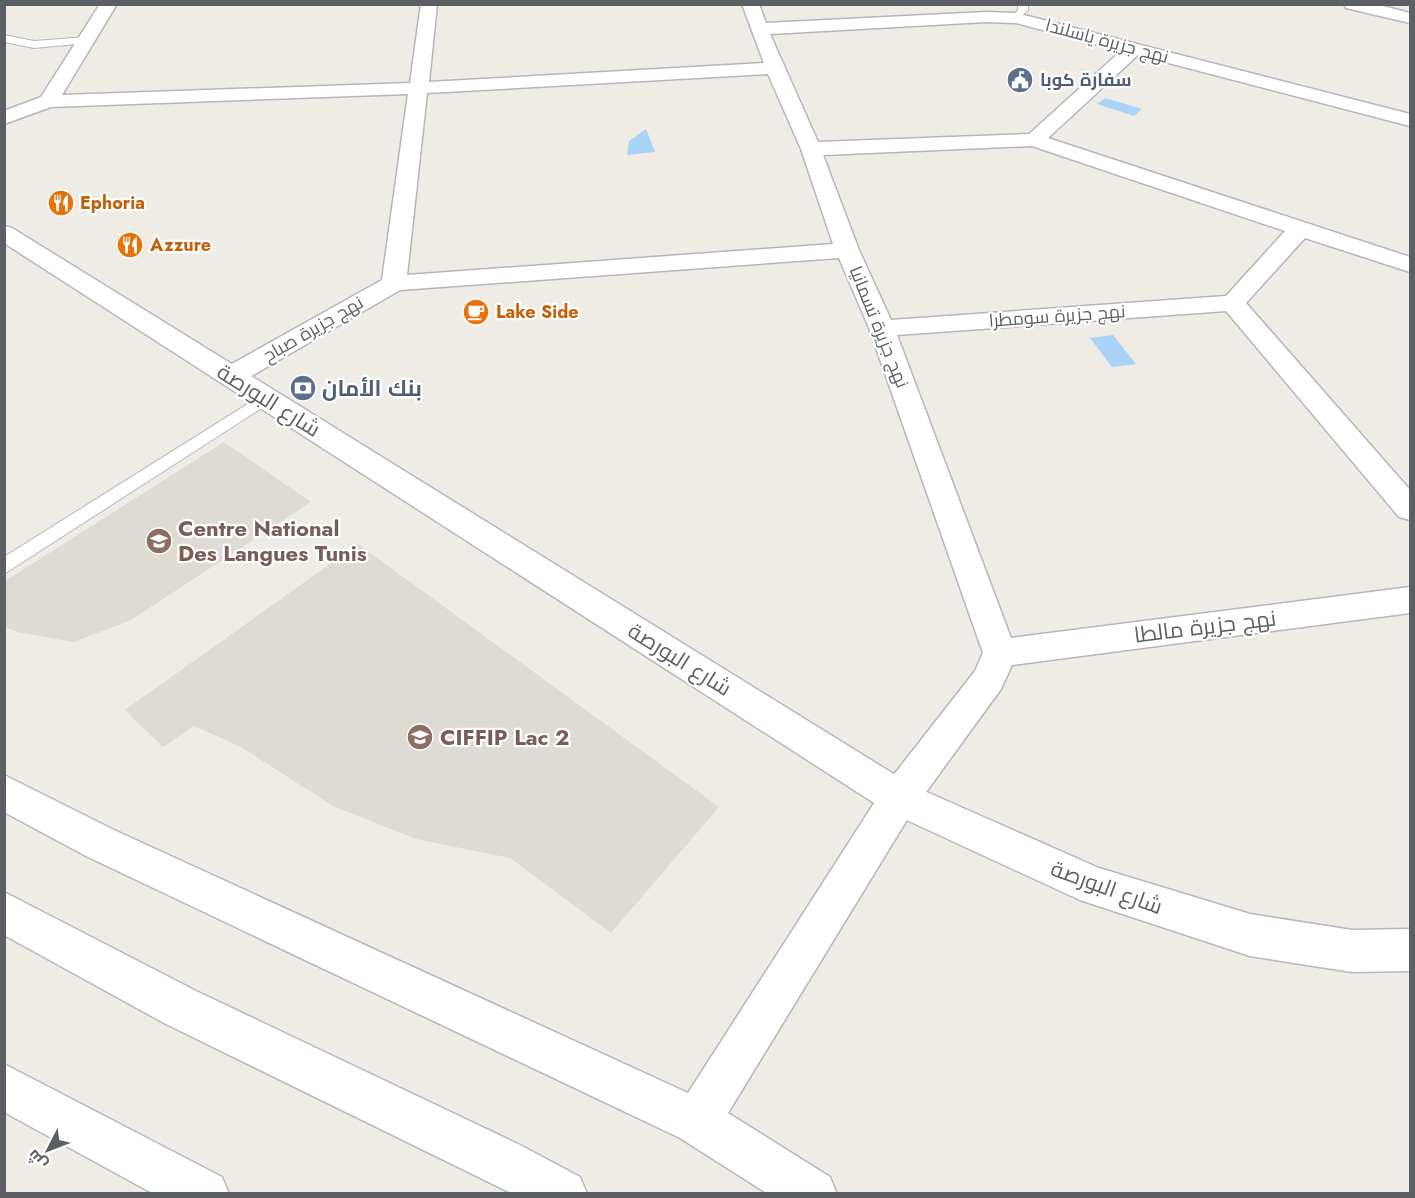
<svg xmlns="http://www.w3.org/2000/svg" width="1415" height="1198" viewBox="0 0 1415 1198" font-family="Jost,Cairo,sans-serif">
<style>
.education{fill:#dddbd3}
.water{fill:#aad3f8}
.lines{fill:none;stroke-linecap:round;stroke-linejoin:round}
.lane-casing{stroke:#b5b6ba;stroke-width:2}
.street-casing{stroke:#b5b6ba;stroke-width:3}
.secondary-casing{stroke:#b6b8bd;stroke-width:3}
.lane{fill:#fff;fill-rule:evenodd}
.street{fill:#fff;fill-rule:evenodd}
.secondary{fill:#fff;fill-rule:evenodd}
.labels{text-anchor:middle;stroke-width:4.5;stroke-linejoin:round;paint-order:stroke}
.far-street-label{font-size:18px;fill:#5c5f64;stroke:#fff}
.far-service-label{font-size:18px;font-weight:bold;fill:#4e5e75;stroke:#fff;text-anchor:start}
.far-food-label{font-size:18px;font-weight:bold;fill:#c56008;stroke:#fff;text-anchor:start}
.service-label{font-size:22px;font-weight:bold;fill:#4e5e75;stroke:#fff;text-anchor:start}
.street-label{font-size:22px;fill:#5c5f64;stroke:#fff}
.education-label{font-size:22px;font-weight:bold;fill:#785e54;stroke:#fff;text-anchor:start}
</style>
<rect width="100%" height="100%" fill="#eeece5"/>
<!-- education -->
<path class="education" d="M224 442 311 502 131 620 74 642 17 632 5 627V581Z
M358 544 719 807 611 933 510 858 416 839 333 806 241 747 194 726 163 747 125 710Z"/>
<!-- water -->
<path class="water" d="M1105 98 1142 109 1134 116 1097 104Z
M646 129 655 152 627 155 629 141Z
M1113 335 1136 364 1112 367 1090 338Z"/>
<g class="lines">
<defs>
<path id="lane" d="M1018 4H1028V10L1016 21 1011 18 1018 10Z
M4 35 34 41 87 37 92 40 87 43 34 48 4 42Z
M265 393 271 394 273 398 271 402 4 574V557Z"/>
<path id="street" d="M100 4H117L62 95 410 83 421 4H437L429 82 764 63 742 4H759L766 23 986 12 1016 13 1410 114V126L1138 55 1048 138 1410 257V272L1305 238 1246 303 1410 490V520L1399 517 1226 311 897 335 1011 638 1410 587V613L1012 665 1001 689 913 810 728 1113 830 1177 837 1194H768L680 1138 86 856 4 812V775L114 830 688 1093 885 786 975 671 983 653 869 328 839 258 400 290 241 382 231 384 221 382 218 376 221 370 382 280 408 94 51 107 4 124V111L41 97ZM986 22 1016 23 1121 51 1029 134 818 142 770 34ZM768 74 801 149 833 244 407 275 427 93ZM1032 146 1285 231 1226 296 891 320 859 250 823 155Z"/>
<path id="secondary" d="M1344 4H1375L1410 13V23L1346 8Z
M4 226 12 228 913 786 1099 868 1250 914 1352 930 1410 929V971L1352 972 1250 956 1080 900 885 810 4 243Z
M4 892 196 991 520 1145 580 1177 587 1194H513L164 1023 4 935Z
M4 1064 222 1177 229 1194H154L4 1112Z"/>
</defs>
<!-- lane casing -->
<use href="#lane" class="lane-casing"/>
<!-- street casing -->
<use href="#street" class="street-casing"/>
<!-- secondary casing -->
<use href="#secondary" class="secondary-casing"/>
<!-- lane -->
<use href="#lane" class="lane"/>
<!-- street -->
<use href="#street" class="street"/>
<!-- secondary -->
<use href="#secondary" class="secondary"/>
</g>
<!-- icons -->
<defs>
<symbol id="civic-disc" viewBox="-11 -11 22 22"><circle r="9.5" fill="#5c6f8a" stroke="#fff"/><path d="M-.6-6.5H3V-4.5H.6V-3L4-1V1h2V6H-6V1h2V-1L-.6-3ZM-1.2 2.5V6h2.4V2.5Z" fill="#fff"/></symbol>
<symbol id="restaurant-disc" viewBox="-11 -11 22 22"><circle r="9.5" fill="#e8710a" stroke="#fff"/><path d="M-5-6h1v4h1v-4h1v4h1v-4h1v5L-1.5 .5V6h-2V.5L-5-1ZM5-6V6H3V1.5H1.5Q1.5-4 5-6Z" fill="#fff"/></symbol>
<symbol id="cafe-disc" viewBox="-11 -11 22 22"><circle r="9.5" fill="#e8710a" stroke="#fff"/><path d="M-5.5-4.5H6V0H3Q3 3.5 0 3.5H-2.5Q-5.5 3.5-5.5 0ZM3-3.2v2h1.7v-2ZM-6 4.5H4V6H-6Z" fill="#fff"/></symbol>
<symbol id="bank-disc" viewBox="-11 -11 22 22"><circle r="9.5" fill="#5c6f8a" stroke="#fff"/><path d="M-6-4H6V4H-6ZM0-2.3a2.3 2.3 0 1 0 0 4.6a2.3 2.3 0 1 0 0-4.6Z" fill="#fff"/></symbol>
<symbol id="university-disc" viewBox="-11 -11 22 22"><circle r="9.5" fill="#8d6e63" stroke="#fff"/><path d="M0-5L7-2L0 1L-7-2ZM-4 1L0 2.5L4 1V4Q0 6-4 4Z" fill="#fff"/></symbol>
</defs>
<g fill-rule="evenodd">
<use href="#civic-disc" x="1005" y="65" width="30" height="30"/>
<use href="#restaurant-disc" x="46" y="188" width="30" height="30"/>
<use href="#restaurant-disc" x="115" y="230" width="30" height="30"/>
<use href="#cafe-disc" x="461" y="297" width="30" height="30"/>
<use href="#bank-disc" x="288" y="373" width="30" height="30"/>
<use href="#university-disc" x="144" y="526" width="30" height="30"/>
<use href="#university-disc" x="405" y="722" width="30" height="30"/>
</g>
<g class="labels">
<!-- far-street labels -->
<g class="far-street-label">
<text transform="translate(1107 41) rotate(15)" y="6">نهج جزيرة ياسلندا</text>
<text transform="translate(1057 316) rotate(-4)" y="6">نهج جزيرة سومطرا</text>
<text transform="translate(879 327) rotate(68)" y="6">نهج جزيرة تسمانيا</text>
<text transform="translate(313 329) rotate(-30)" y="6">نهج جزيرة صباح</text>
</g>
<!-- far-service labels -->
<g class="far-service-label">
<text x="1040" y="86">سفارة كوبا</text>
</g>
<!-- far-food labels -->
<g class="far-food-label">
<text x="80" y="209">Ephoria</text>
<text x="150" y="251">Azzure</text>
<text x="496" y="318">Lake Side</text>
</g>
<!-- service labels -->
<g class="service-label">
<text x="322" y="396">بنك الأمان</text>
</g>
<!-- street labels -->
<g class="street-label">
<text transform="translate(269 400) rotate(32)" y="8">شارع البورصة</text>
<text transform="translate(1205 626) rotate(-7)" y="8">نهج جزيرة مالطا</text>
<text transform="translate(680 659) rotate(32)" y="8">شارع البورصة</text>
<text transform="translate(1107 887) rotate(20)" y="8">شارع البورصة</text>
</g>
<!-- education labels -->
<g class="education-label">
<text x="178" y="536">Centre National<tspan x="178" dy="25">Des Langues Tunis</tspan></text>
<text x="440" y="745">CIFFIP Lac 2</text>
</g>
</g>
<!-- border -->
<rect width="1415" height="1198" fill="none" stroke="#5c5f64" stroke-width="12"/>
<!-- north arrow -->
<g transform="translate(48 1150) rotate(228)" stroke="#ffffff" stroke-width="4.5" paint-order="stroke">
<path d="M0-4.5L10 22L0 15L-10 22Z" fill="#5c5f64"/>
<text y="-9" font-size="16" font-weight="bold" text-anchor="middle" fill="#5c5f64">ش</text>
</g>
</svg>
